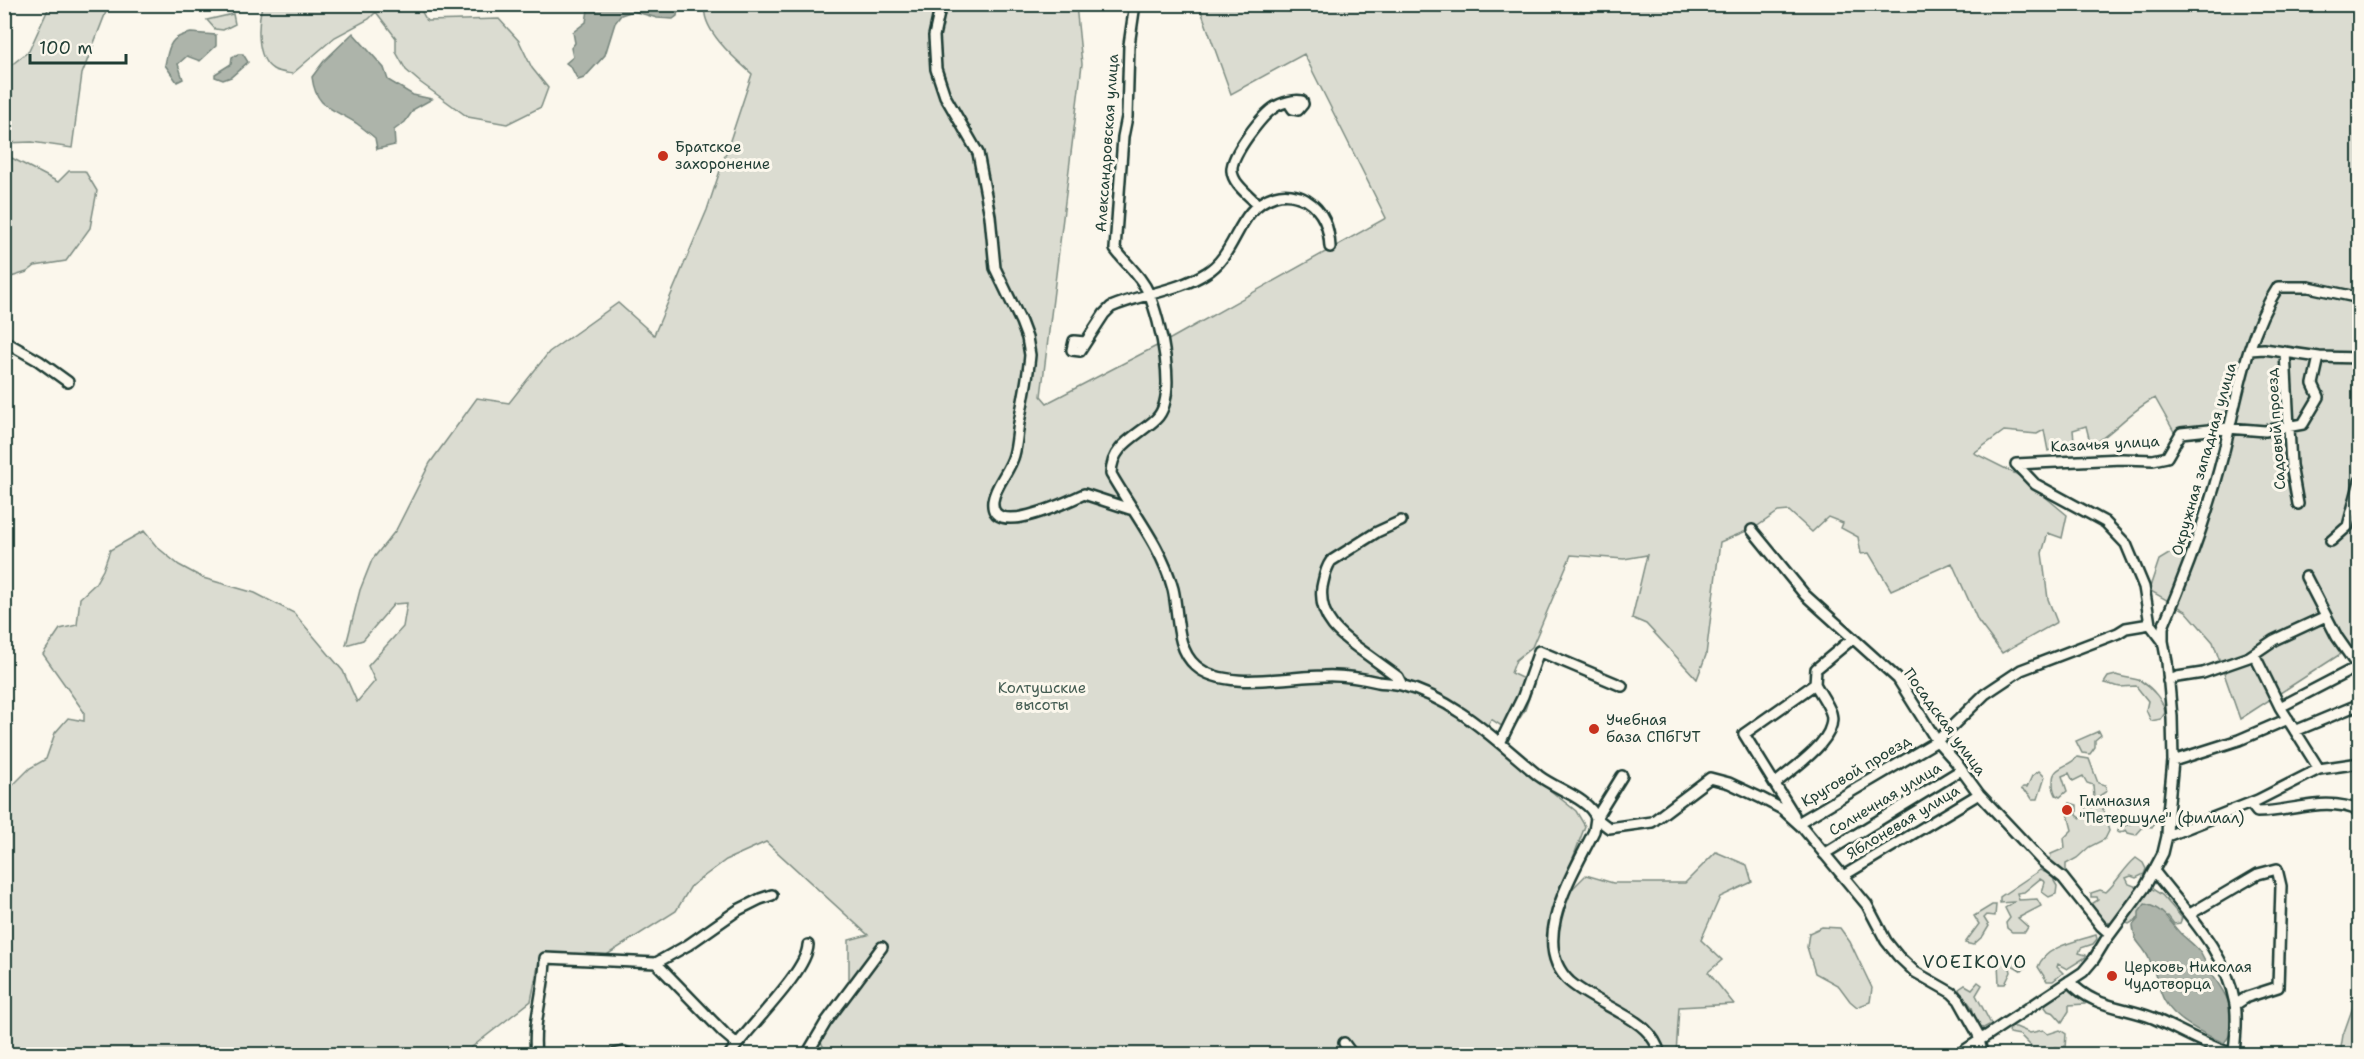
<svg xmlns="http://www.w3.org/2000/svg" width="2364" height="1059" viewBox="0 0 2364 1059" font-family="'Shantell Sans',sans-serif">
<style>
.green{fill:#dbdcd1;stroke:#7d8c82;stroke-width:1.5}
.water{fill:#adb4aa;stroke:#74847b;stroke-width:1.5}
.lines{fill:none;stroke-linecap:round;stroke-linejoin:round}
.minor-casing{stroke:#1f3d34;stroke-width:14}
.minor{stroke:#fbf7ec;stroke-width:9}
.poi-dot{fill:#c8321e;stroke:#fbf7ec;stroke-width:2}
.labels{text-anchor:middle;stroke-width:6;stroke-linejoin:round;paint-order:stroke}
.street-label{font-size:15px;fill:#1f3d34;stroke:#fbf7ec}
.poi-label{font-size:15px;fill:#1f3d34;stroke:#fbf7ec;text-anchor:start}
.park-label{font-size:15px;fill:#455d53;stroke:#fbf7ec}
.quarter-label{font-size:18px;letter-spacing:1.5px;fill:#1f3d34;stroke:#fbf7ec}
</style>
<rect width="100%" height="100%" fill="#fbf7ec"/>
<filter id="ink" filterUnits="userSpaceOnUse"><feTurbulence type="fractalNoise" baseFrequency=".0167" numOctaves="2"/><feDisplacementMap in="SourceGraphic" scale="12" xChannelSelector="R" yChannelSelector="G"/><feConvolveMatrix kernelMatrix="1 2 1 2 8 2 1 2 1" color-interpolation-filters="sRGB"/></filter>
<g filter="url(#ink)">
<!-- green -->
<path class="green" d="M50 5H112L106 12 82 74 72 148 32 142 5 143V70L29 51Z
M262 5H418L427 21 499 19 519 41 532 68 548 88 541 107 507 124 468 117 421 83 406 70 396 52V38L376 12 369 19 335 37 292 74C287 73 278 72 273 69 255 58 258 22 262 5Z
M705 5H1076L1082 64 1041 396 1047 403 1172 338 1386 218 1304 54 1231 94 1199 5H2359V642L2240 719 2213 642 2186 611 2149 590 2159 560 2197 537 2227 431 2177 437 2155 398C2131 410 2114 432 2091 446L2086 426 2073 430 2074 440 2048 451 2044 430 2037 434 2004 431 1974 453 2020 476 2067 515 2062 538 2048 533 2042 553 2048 599 2057 622 2002 653 1978 621 1952 563 1891 590 1869 553 1861 554 1858 537 1841 528 1843 523 1828 517 1812 532 1789 511 1778 512 1756 527 1720 542 1706 655 1697 679 1646 624 1632 618 1647 555 1624 559 1571 555 1532 647 1516 660 1511 673 1534 684 1525 710 1511 732 1491 719 1482 736 1576 811 1585 826 1555 906 1586 875 1613 883H1685L1716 852 1747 865 1752 882 1720 897 1701 940 1722 960 1708 972 1734 1004 1679 1007 1676 1054H827L817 1034 849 986V940L868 935 766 842 726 860 691 886 676 911 594 963 539 961 531 1001 463 1054H5V793L30 768 46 759 55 733 68 718 84 721V712L43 654 60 629 77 625 80 598 95 584 103 570 110 550 144 531 157 547 179 565 203 578 255 593 294 613 343 671 357 702 375 681 368 666 403 627 407 603 394 604 363 640 346 645 360 590 372 560 396 530 430 463 477 398 509 403 549 352 618 303 654 335 707 210 752 74C735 59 700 29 705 5Z
M233 14 235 24 223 30 215 29 207 20Z
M4 154 58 182 69 171H85L97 191 90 228 66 261 35 266 27 272 8 278H4Z
M2116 675C2124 678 2134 678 2141 681 2152 688 2164 701 2165 713L2161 719 2151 721 2146 710 2148 701 2136 686 2120 687 2104 683 2108 677Z
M2099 731 2101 735 2095 740V747L2090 754 2082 753 2076 741Z
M2077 757 2089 759 2098 783 2105 785 2107 791 2099 796 2109 831 2105 839 2089 847 2077 858 2066 864V873L2058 870 2048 861 2050 860 2051 854 2065 848 2064 838 2072 830 2068 814 2070 803 2077 805V815L2081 818 2085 816V802L2094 797 2093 785 2087 783 2083 776 2073 781 2069 773 2062 776 2067 791 2060 797 2056 795C2053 789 2053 787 2053 780 2053 766 2069 767 2077 757Z
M2039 771 2045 777 2038 799H2032L2029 794 2021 789 2023 787H2027L2032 776Z
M2156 817 2157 821 2152 827 2144 826 2136 835 2128 833 2126 830 2120 833 2117 832 2121 827Z
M2136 858 2143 863 2146 869 2144 874 2136 878 2131 876 2126 878 2129 884 2137 887 2143 883 2162 895 2182 918 2180 923 2174 924 2168 916 2139 918 2129 924 2114 919 2111 923 2099 921 2090 905 2098 900 2097 897H2091V893L2100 890 2106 892C2118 881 2124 868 2136 858Z
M2040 870 2054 876V881L2057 886 2056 894 2049 897 2042 892 2045 882 2040 879 2024 892 2017 893 2019 900 2037 899 2041 906 2018 918 2028 927 2025 932H2012L2007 928 2006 923 2010 918 2005 908 2014 902 2000 903V897Z
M1992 905H1996L1995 916 1987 915 1984 918 1989 926 1983 936 1973 945 1965 943 1979 924 1974 916Z
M1822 927 1840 928 1850 942 1872 988 1870 1002 1857 1007 1850 1001 1839 986 1815 973 1807 947 1809 933Z
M2096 935 2097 939 2093 944 2081 948 2079 953 2086 955V957L2067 969 2058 964 2057 967 2063 973 2053 981H2047L2038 967C2045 946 2078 941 2096 935Z
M2004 955 2026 958 2028 964 2022 971 2009 963 2011 972 2005 984H1999L1998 963Z
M1978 982 1982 985 1976 995 1991 1024 1980 1030C1973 1022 1976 1014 1971 1006 1966 998 1961 998 1959 989L1965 985 1972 989Z
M2069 989 2086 1001 2085 1004 2069 1005V1011L2062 1022 2054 1013 2048 1011 2045 1007 2047 1000Z
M2359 990V1054H2340L2343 1035Z
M2010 1027H2016L2030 1033 2043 1030 2048 1034 2060 1030 2066 1034 2065 1048 2055 1047 2049 1054 2041 1050 2033 1051V1054H2027L2030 1052 2031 1046 2020 1035 2009 1033Z"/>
<!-- water -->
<path class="water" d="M594 4H679V5L677 16 673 19 657 18 633 11 621 15 615 23 605 55 584 78 578 80 571 67 566 63 573 57 571 48 575 43 573 32 586 22 588 10Z
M191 33 216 35V46L200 61 187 56 178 64 183 79 177 82 165 65C169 46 169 37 191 33Z
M353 33 384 68 388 80 413 95 432 99 414 109 405 122 394 130 395 145 377 149 375 138C369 133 363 128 356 123 333 108 316 109 312 77L324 61Z
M238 54H243L248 62 231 77 223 80 215 77V74L231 64 232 57Z
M2145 904C2163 908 2169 921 2180 933 2186 939 2195 945 2200 952 2204 959 2207 966 2211 973 2225 993 2245 1020 2224 1043 2204 1034 2175 1021 2164 1000 2157 986 2155 967 2146 953 2137 939 2135 944 2133 925L2139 918V912Z"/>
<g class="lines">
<defs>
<path id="minor" d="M941 4 934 36 936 69 945 96 978 153 990 216 995 268 1021 322 1027 338 1030 355C1028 378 1023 400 1019 423 1017 434 1017 444 1014 455 1010 471 995 485 993 501 989 540 1069 501 1084 494L1130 509
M1135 4 1129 45 1127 117 1123 137 1115 249C1126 264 1142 277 1149 294 1160 320 1179 397 1156 419 1138 436 1111 445 1111 474 1132 511 1162 547 1173 589 1179 614 1175 648 1196 666 1224 691 1289 676 1324 676 1343 675 1360 678 1378 682 1385 683 1393 683 1401 685 1456 699 1496 741 1539 776 1556 789 1590 799 1596 818
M1257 204C1248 194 1233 184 1232 171 1230 156 1263 114 1275 107 1281 103 1295 99 1302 101L1303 104 1298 110 1293 109 1289 103
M4 341 39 361 68 382
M1085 342 1074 341 1072 350 1080 351 1104 314 1111 307C1141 294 1178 291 1206 273 1238 254 1236 208 1275 196 1285 193 1297 195 1306 200 1324 211 1329 228 1330 247
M2250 350 2264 349 2319 357 2360 358
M2285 352 2291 465 2298 504
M2016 464 2122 459 2153 460 2167 457 2181 433 2228 428 2265 431 2303 424 2319 397 2313 384 2319 357
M1401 521 1377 532 1331 561C1325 569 1324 578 1322 587 1318 619 1341 636 1365 653 1376 661 1387 669 1398 677L1402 685
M1752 530 1805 595 1898 679 1937 741 1955 761 1979 794 2043 862 2063 878 2101 926 2110 934
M2331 541 2348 526 2360 481
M2306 577 2337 637 2360 670
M2163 641V627C2187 571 2208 514 2223 455 2237 399 2246 336 2278 287H2309L2360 298
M2254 654 2280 707 2319 769
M2168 681 2177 677 2203 673 2249 657 2274 640 2326 616
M2280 707 2357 667
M2295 731 2360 704
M1500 743 1523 696 1539 651 1622 686
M2173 761 2239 740 2288 719
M1622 776 1596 818 1594 831C1575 871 1527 943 1570 982 1584 994 1604 1003 1621 1013 1639 1023 1654 1033 1660 1054
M1775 784C1792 768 1839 740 1831 713 1828 704 1820 693 1815 684
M2250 803 2257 812C2292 812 2326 795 2360 811
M1794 815 1744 734 1815 684 1816 669 1852 639
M1596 818 1609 828 1652 822 1710 778 1729 783 1761 798 1782 809 1803 828 1867 905 1886 941 1898 956 1915 972 1952 993 1959 1000 1978 1034 1982 1054
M1798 823 1937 741 1985 694 2021 670 2118 633 2126 628 2150 624
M2167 836 2258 800 2319 769 2360 763
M1824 854 1961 770
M2154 871C2186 913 2225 949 2235 1004 2238 1020 2235 1038 2234 1054
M1843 876 1979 794
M2190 914 2258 874 2277 869 2281 886 2278 987 2247 997 2235 1005
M656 963 724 1033 737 1044
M2069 981C2093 1008 2122 1006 2153 1018 2180 1030 2205 1045 2233 1054
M1344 1043 1352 1054
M536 1054C532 1022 545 990 545 958L656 963 688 945 738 910 760 899 772 895
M615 1054 624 1052 629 1054
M730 1054C747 1028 807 972 808 945
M807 1054 826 1022 882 947
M1959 1054 2083 972 2094 959 2105 941 2145 887 2163 853 2167 836 2168 812 2173 761 2172 717 2167 662 2163 641 2150 624 2144 587 2126 544 2105 522 2035 484 2016 464"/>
</defs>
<!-- minor casing -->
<use href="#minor" class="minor-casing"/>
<!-- minor -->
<use href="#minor" class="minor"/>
</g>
</g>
<!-- markers -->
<g class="poi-dot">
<circle cx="663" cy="156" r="6"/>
<circle cx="1594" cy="729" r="6"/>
<circle cx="2067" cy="810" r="6"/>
<circle cx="2112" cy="976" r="6"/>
</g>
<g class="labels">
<!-- street labels -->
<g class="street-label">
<text transform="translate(1107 143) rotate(-86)" y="5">Александровская улица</text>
<text transform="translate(2276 429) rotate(-94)" y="5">Садовый проезд</text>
<text transform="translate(2105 444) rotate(-3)" y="5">Казачья улица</text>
<text transform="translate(2204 459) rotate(-74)" y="5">Окружная западная улица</text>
<text transform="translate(1945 722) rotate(54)" y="5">Посадская улица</text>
<text transform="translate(1856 771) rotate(-31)" y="5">Круговой проезд</text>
<text transform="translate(1885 799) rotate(-31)" y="5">Солнечная улица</text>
<text transform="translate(1903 822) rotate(-31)" y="5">Яблоневая улица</text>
</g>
<!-- poi labels -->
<g class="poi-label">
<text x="675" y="152">Братское<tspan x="675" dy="17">захоронение</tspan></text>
<text x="1606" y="725">Учебная<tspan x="1606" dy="17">база СПбГУТ</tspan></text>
<text x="2079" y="806">Гимназия<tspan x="2079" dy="17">"Петершуле" (филиал)</tspan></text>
<text x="2124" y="972">Церковь Николая<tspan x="2124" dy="17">Чудотворца</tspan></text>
</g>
<!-- park labels -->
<g class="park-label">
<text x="1042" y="693">Колтушские<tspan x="1042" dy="17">высоты</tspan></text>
</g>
<!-- quarter labels -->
<g class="quarter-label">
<text x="1975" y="968">VOEIKOVO</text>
</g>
</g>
<!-- margin -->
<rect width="2364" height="1059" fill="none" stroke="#fbf7ec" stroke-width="24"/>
<rect x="12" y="12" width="2340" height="1035" fill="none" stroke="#1f3d34" stroke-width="2" filter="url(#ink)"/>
<!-- scale -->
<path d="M30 54v9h96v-9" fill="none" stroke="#1f3d34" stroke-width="3"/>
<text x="39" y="54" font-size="18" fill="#1f3d34" stroke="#fbf7ec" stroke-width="4.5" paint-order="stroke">100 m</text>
</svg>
